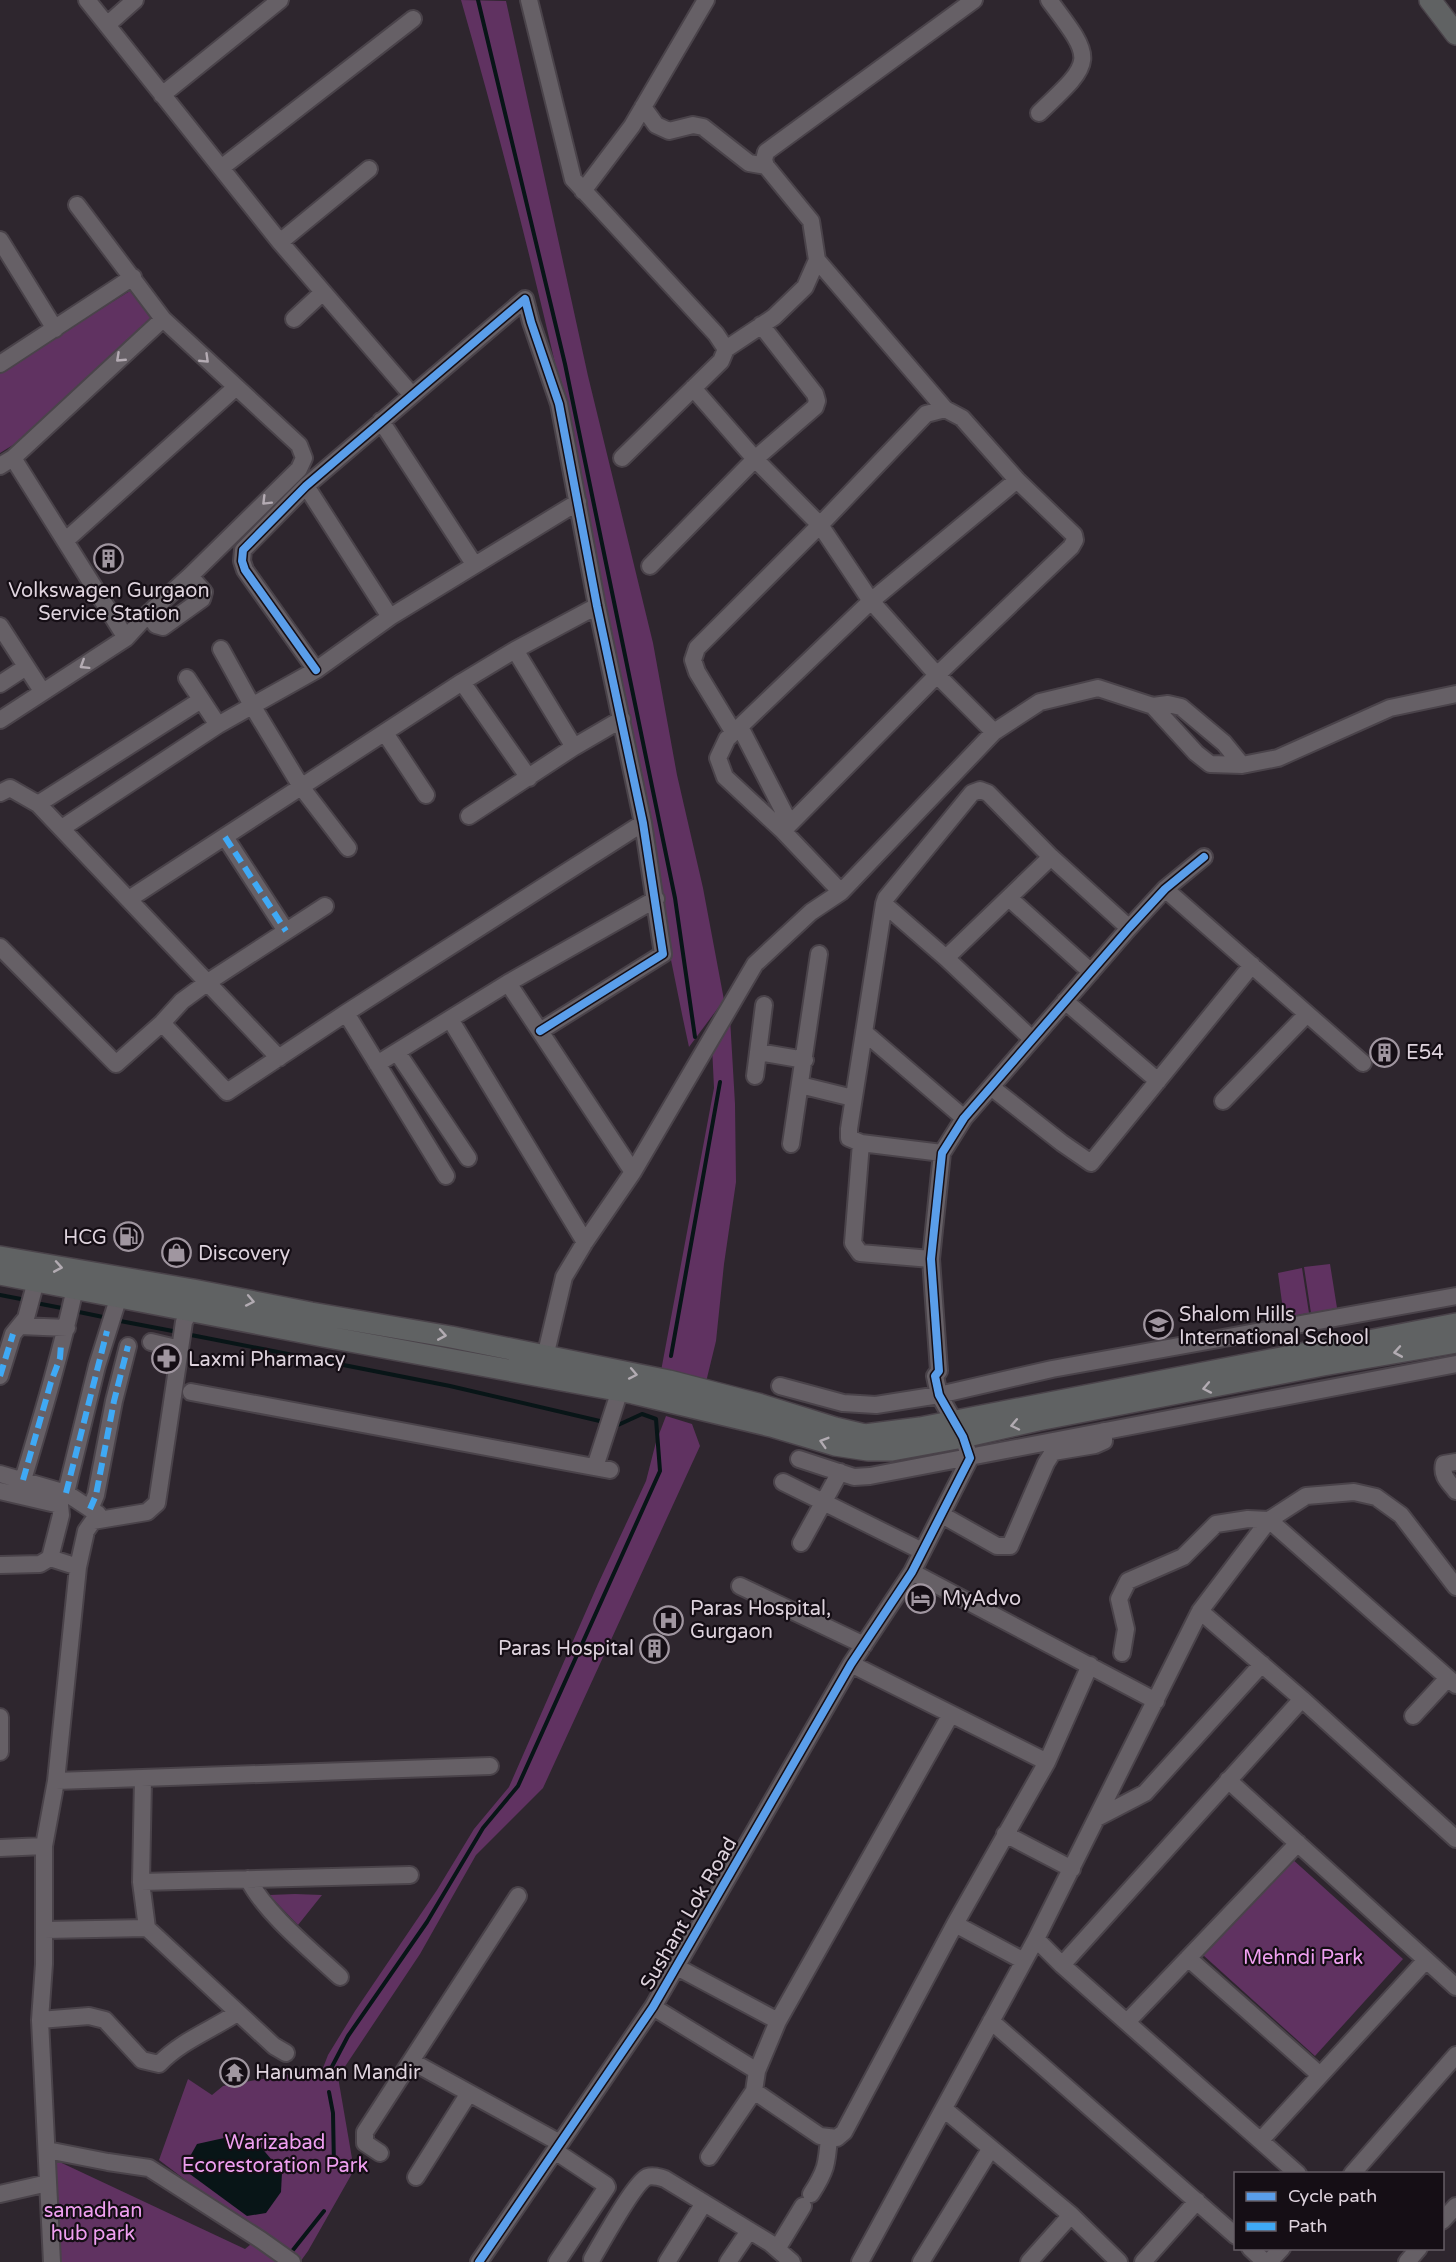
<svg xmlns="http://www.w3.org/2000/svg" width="1456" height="2262" viewBox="0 0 1456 2262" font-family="'Varela Round',sans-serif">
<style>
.green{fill:#603261}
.water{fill:#081517}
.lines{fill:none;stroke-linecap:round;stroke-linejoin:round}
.stream{stroke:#081517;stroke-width:4}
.minor-casing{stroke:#4a434a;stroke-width:20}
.major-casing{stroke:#4a434a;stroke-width:24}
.minor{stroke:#666066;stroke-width:16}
.major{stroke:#606263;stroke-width:21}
.quiet{stroke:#3fa9f5;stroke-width:6;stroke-dasharray:12 6;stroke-linecap:butt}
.cycleway-casing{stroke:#150e15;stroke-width:11}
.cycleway{stroke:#5a9eea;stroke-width:8}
.oneway{stroke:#b4abb3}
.oneway2{stroke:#b2abb2}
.labels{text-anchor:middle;stroke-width:4.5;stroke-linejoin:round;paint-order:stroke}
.poi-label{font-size:20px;fill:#ded3dd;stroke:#150e15;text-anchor:start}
.street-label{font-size:20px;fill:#ded3dd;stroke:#150e15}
.park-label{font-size:20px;fill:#ef9ff0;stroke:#150e15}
</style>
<rect width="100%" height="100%" fill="#2e262e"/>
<!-- green -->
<path class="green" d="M461 0 506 1 588 376 653 643 677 775 703 888 724 1000 689 1047C650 868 624 686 587 507 551 337 509 167 461 0Z
M133 289 153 317 21 440 0 453V372Z
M730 1018 735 1104 736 1182 724 1264 716 1341 706 1382 661 1371 714 1088 712 1046Z
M1330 1264 1337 1308 1311 1313 1304 1267Z
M1302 1268 1309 1313 1284 1317 1278 1273Z
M666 1416 692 1424 700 1446 543 1788 476 1855 420 1954 338 2077 354 2170 308 2251 300 2262H51L49 2157 245 2249 256 2240 292 2260 159 2160 188 2079 212 2095 223 2086 306 2071 321 2073 328 2055 355 2011 437 1890 474 1829 509 1787 598 1584 646 1481 656 1442Z
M1291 1858 1403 1959 1315 2056 1203 1955Z
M295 1894 322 1895 298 1925 269 1895Z"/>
<!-- water -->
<path class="water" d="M224 2138 260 2146 282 2172 281 2192 266 2213 247 2216 183 2169 197 2144Z"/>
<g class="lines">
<!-- stream -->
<path class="stream" d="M478 0 565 364 675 898 695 1037
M0 1295 26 1300
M36 1303 67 1309
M74 1311 108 1318
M115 1320 178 1332
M186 1334 450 1386 604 1422
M671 1356 720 1082
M326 2078 348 2036 427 1922 483 1828 518 1786 660 1471 656 1419 642 1414 618 1425 614 1424
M329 2092 333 2113 334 2167
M289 2255 324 2211"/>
<defs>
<path id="minor" d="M87 0 280 242 411 394
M529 0 573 179 716 334 726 349 721 361 622 458
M107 25 135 0
M162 95 280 0
M643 107 656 125 669 131 693 125 703 127 749 163 766 166
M1039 113C1095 60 1095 61 1049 0
M221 168 413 19
M583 191 632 126 706 0
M0 240 55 329
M280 242 369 169
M817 260 945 409
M294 319 322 293
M726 349 774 317 805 287 817 260 811 221 766 166 764 160 766 152 974 0
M0 364 133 277
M693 388 755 459 820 525 871 601 937 675 994 732
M381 421 474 564
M13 458 126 638
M0 466 13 458 163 319
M306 486 390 617
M65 541 235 388
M650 566 755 459 815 407 817 401 815 394 761 325
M148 614 156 625 163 627 202 599 204 592 190 576
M0 626 42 691
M221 649 253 707 302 788 348 848
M515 650 574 747
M316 670 245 570 242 561 243 550 306 486 525 299 531 322 559 404 597 606 643 823 663 954 540 1031
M187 678 218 725
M462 682 529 778
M0 684 26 667
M1153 706 1168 704 1181 707 1224 743 1242 765
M0 720 126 638 148 614 190 576 299 469 304 458 299 445 163 319 77 205
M740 727 790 824
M385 733 426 795
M734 733 697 672 693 660 697 648 820 525 926 414 945 409 962 418 1017 480 1074 535 1075 540 1071 547 937 675 783 831
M0 793 10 788 38 804 279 1058
M38 804 201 700
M469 816 574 747 622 719
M62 828 218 725 316 670 390 617 578 502
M225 837 286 931
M1165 889 1363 1063
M841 892 783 831 725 777 718 758 727 739 871 601 1017 480
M1009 898 1091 972
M129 899 462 682 515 650 597 606
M884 904 946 958 1032 1039
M0 947 116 1064 162 1023 182 1001 208 982 325 906
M946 958 1051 857
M508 983 633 1172
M1065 1001 1158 1081
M346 1013 446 1176
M450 1019 585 1242
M162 1023 227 1092 346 1013 643 823
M864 1032 964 1118
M397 1052 468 1158
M758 1052 805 1060
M377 1064 508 983 656 899
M755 1076 764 1005
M800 1085 853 1098
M991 1087 1062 1143 1091 1163 1252 965
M1223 1101 1307 1014
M861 1143 853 1243 860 1253 931 1259
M791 1144 819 954
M942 1153 861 1143 849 1138V1129L884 904 886 898 972 793 980 790 988 793 1051 857 1129 928
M20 1326 67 1328
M151 1342 180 1349
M545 1357 564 1277 585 1242 633 1172 755 964 811 912 841 892 994 732 1040 702 1098 688 1153 706 1196 753 1210 764 1242 765 1278 758 1390 708 1456 694
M0 1376 13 1334 26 1318 36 1281
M780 1386 843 1403 876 1405 939 1395 1052 1369 1456 1296
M191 1392 610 1470
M799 1459 854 1477 870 1476 1456 1364
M1456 1462 1444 1464C1441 1476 1449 1482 1456 1491
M595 1467 620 1390
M0 1474 66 1493 98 1514
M23 1480C42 1416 61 1353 75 1288
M783 1482 922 1551
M0 1491 60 1505 61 1515 50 1558
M66 1493 97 1366 119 1296
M90 1509 96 1495 114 1401 128 1346
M942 1515 997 1546H1010L1046 1463 1053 1452 1095 1445 1104 1441V1431
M801 1543 840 1472
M0 1565 40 1564 50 1558 78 1567
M912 1572 1156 1701
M740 1586 864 1645
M1200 1611 1302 1699 1456 1839
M1122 1653 1126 1629 1119 1599 1128 1581 1183 1557 1216 1524 1248 1519 1269 1520 1456 1685
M851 1664 1047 1762
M1413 1716 1448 1678
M0 1717V1752
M143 1779 141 1882 147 1928 274 2046 286 2053
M1228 1780 1456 1987
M56 1781 490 1766
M1097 1818 1145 1793 1262 1664
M1005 1834 1072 1869
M0 1848 44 1846
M248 1879C266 1914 311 1950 340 1977
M141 1882 410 1875
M955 1924 1024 1961
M44 1930 147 1928
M1036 1939 1062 1965 1298 2174
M1188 1958 1320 2075
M1062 1965 1302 1699
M675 1966 778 2021
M653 2007 757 2071
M40 2020 89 2016 105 2020 142 2060 159 2064C181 2041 211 2030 237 2013
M991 2021 1236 2236
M1127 2022 1298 1843
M411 2061 560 2143
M754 2091 757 2071 778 2021 951 1714
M944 2109 1071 2215 1119 2262
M1261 2140 1426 1960
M47 2150 108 2162 149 2168 261 2240 292 2262
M555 2151 606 2185 607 2187 557 2262
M380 2153 365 2143V2132L518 1896
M709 2157 754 2091 820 2136 837 2138 844 2132 955 1924 1047 1762 1090 1665
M1352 2174 1456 2055
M416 2177 469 2093
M0 2194 48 2183
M811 2194C826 2171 827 2164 829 2137
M1442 2221 1456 2206
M1250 2248 1265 2262
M777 2249 803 2206
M592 2259C601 2244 634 2183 647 2177 653 2175 659 2177 665 2179L770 2243 792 2262
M52 2262 40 2020 44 1964V1846L56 1781 78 1567 86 1531 93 1521 147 1512 157 1503 184 1322 190 1311
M479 2262 653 2007 851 1664 912 1572 970 1458 963 1437 939 1395 935 1376 939 1371 931 1259 942 1153 964 1118 1129 928 1165 889 1204 857
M667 2262 704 2203
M728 2262 749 2231
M860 2262 1036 1939 1200 1611 1269 1520 1306 1496 1354 1492 1376 1497 1401 1515 1456 1587
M921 2262 991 2148
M1029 2262 1071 2215
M1143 2262 1197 2201
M1269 2262 1282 2248
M1407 2262 1419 2248"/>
<path id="major" d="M1430 0 1456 34
M0 1257 193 1290 311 1313 451 1337 669 1381 758 1404 835 1428 865 1435 920 1428 1456 1324
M0 1274 328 1337 633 1393 771 1426 835 1445 868 1450H892L963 1437 1038 1420 1323 1365 1456 1342"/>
</defs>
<!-- minor casing -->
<use href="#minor" class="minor-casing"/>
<!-- major casing -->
<use href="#major" class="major-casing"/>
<!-- minor -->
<use href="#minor" class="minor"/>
<!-- major -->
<use href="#major" class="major"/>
<!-- quiet -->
<path class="quiet" d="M225 837 286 931
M0 1376 13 1334
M23 1480 51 1382 60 1358 61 1345
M66 1493 107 1331
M90 1509 96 1495 114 1401 128 1346"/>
<defs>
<path id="cycleway" d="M316 670 245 570 242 561 243 550 306 486 525 299 531 322 559 404 597 606 643 823 663 954 540 1031
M479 2262 653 2007 851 1664 912 1572 970 1458 963 1437 939 1395 935 1376 939 1371 931 1259 942 1153 964 1118 1129 928 1165 889 1204 857"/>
</defs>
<!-- cycleway casing -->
<use href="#cycleway" class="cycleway-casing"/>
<!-- cycleway -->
<use href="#cycleway" class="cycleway"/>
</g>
<!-- one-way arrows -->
<defs><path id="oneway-chevron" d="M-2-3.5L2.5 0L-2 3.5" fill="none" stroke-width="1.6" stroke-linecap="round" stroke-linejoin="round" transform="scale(1.5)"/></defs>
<g class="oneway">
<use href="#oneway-chevron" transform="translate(120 358) rotate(137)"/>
<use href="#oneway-chevron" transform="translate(205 359) rotate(44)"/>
<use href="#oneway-chevron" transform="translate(266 501) rotate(135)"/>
<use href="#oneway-chevron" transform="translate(84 665) rotate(148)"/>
</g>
<g class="oneway2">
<use href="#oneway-chevron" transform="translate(58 1267) rotate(10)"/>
<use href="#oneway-chevron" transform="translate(250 1301) rotate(11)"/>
<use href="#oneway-chevron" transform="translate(442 1335) rotate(10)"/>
<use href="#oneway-chevron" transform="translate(1398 1352) rotate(170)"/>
<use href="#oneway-chevron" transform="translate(633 1374) rotate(11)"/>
<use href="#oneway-chevron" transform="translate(1207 1388) rotate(169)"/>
<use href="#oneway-chevron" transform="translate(1015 1425) rotate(168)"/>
<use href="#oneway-chevron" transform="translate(824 1442) rotate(-163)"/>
</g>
<!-- icons -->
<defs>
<symbol id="building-ring" viewBox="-11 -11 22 22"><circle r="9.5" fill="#150e15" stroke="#a096a0" stroke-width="1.5"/><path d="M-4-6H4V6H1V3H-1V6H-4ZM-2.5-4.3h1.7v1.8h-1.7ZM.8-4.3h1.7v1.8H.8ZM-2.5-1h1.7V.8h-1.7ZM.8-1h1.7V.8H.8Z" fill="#a096a0"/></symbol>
<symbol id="fuel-ring" viewBox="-11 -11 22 22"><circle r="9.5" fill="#150e15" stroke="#a096a0" stroke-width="1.5"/><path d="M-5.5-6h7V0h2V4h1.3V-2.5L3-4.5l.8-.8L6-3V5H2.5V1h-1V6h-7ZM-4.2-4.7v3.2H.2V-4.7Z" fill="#a096a0"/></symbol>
<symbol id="shop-ring" viewBox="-11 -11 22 22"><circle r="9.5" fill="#150e15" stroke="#a096a0" stroke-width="1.5"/><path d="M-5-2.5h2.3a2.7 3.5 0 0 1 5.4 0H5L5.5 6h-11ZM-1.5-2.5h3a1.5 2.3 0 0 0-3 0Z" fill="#a096a0"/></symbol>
<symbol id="school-ring" viewBox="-11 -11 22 22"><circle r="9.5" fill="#150e15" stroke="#a096a0" stroke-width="1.5"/><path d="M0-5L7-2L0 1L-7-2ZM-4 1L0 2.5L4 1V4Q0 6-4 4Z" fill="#a096a0"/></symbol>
<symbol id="pharmacy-ring" viewBox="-11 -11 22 22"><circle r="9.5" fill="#150e15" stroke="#a096a0" stroke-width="1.5"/><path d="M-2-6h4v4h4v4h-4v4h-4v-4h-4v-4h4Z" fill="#a096a0"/></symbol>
<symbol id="hotel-ring" viewBox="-11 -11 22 22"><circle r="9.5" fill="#150e15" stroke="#a096a0" stroke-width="1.5"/><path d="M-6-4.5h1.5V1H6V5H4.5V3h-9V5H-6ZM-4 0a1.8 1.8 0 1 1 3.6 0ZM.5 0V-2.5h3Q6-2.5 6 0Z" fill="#a096a0"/></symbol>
<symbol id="hospital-ring" viewBox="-11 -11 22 22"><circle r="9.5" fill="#150e15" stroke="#a096a0" stroke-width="1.5"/><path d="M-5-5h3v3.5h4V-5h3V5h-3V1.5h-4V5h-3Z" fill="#a096a0"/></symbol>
<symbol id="temple-ring" viewBox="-11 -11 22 22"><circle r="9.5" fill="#150e15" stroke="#a096a0" stroke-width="1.5"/><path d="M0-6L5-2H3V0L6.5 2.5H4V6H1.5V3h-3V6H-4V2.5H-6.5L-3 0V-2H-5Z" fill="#a096a0"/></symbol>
</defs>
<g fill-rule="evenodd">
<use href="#building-ring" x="92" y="542" width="33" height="33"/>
<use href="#building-ring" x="1368" y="1036" width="33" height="33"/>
<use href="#fuel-ring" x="112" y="1220" width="33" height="33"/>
<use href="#shop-ring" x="160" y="1236" width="33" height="33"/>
<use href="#school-ring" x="1142" y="1308" width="33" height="33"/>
<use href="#pharmacy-ring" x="150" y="1342" width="33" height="33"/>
<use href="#hotel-ring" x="904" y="1582" width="33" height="33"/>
<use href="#hospital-ring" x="652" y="1604" width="33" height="33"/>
<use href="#building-ring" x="638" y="1632" width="33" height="33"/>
<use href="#temple-ring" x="218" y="2056" width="33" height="33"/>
</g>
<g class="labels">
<!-- poi labels -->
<g class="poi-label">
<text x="109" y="597" text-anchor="middle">Volkswagen Gurgaon<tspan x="109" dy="23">Service Station</tspan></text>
<text x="1406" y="1059">E54</text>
<text x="107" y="1244" text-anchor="end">HCG</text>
<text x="198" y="1260">Discovery</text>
<text x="1179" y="1321">Shalom Hills<tspan x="1179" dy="23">International School</tspan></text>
<text x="188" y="1366">Laxmi Pharmacy</text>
<text x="942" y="1605">MyAdvo</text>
<text x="690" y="1615">Paras Hospital,<tspan x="690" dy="23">Gurgaon</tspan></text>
<text x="634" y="1655" text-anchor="end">Paras Hospital</text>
<text x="255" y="2079">Hanuman Mandir</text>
</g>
<!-- street labels -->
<g class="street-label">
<text transform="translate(688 1913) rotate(-60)" y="7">Sushant Lok Road</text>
</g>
<!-- park labels -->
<g class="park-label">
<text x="1303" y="1964">Mehndi Park</text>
<text x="275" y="2149">Warizabad<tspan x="275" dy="23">Ecorestoration Park</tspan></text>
<text x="93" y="2217">samadhan<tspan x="93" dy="23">hub park</tspan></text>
</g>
</g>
<!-- legend -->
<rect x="1234" y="2172" width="210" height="78" fill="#150e15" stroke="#655d65" stroke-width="1.5"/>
<rect x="1246" y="2192" width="30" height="9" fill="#5a9eea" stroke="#655d65" stroke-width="1.5"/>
<text x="1288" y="2202" font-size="18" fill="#ded3dd">Cycle path</text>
<rect x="1246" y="2222" width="30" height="9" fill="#3fa9f5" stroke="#655d65" stroke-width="1.5"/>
<text x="1288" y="2232" font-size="18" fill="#ded3dd">Path</text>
</svg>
